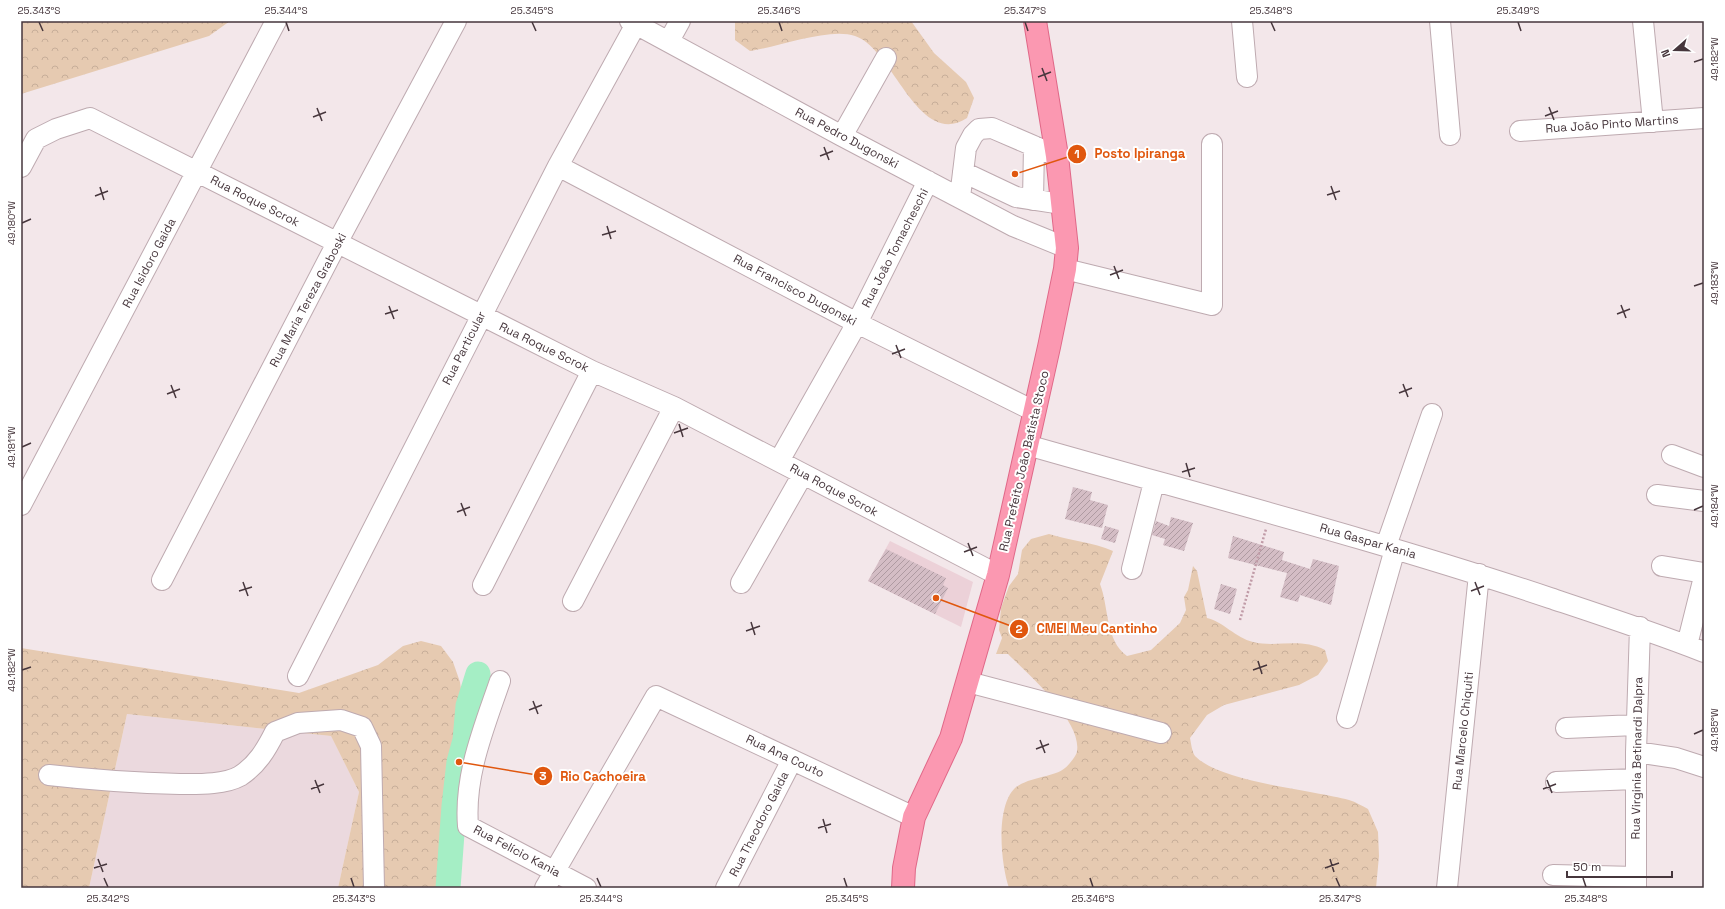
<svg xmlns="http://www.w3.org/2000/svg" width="1725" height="909" viewBox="0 0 1725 909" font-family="'Space Grotesk',sans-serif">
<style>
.residential{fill:#ebd9de}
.education{fill:#ecd1d8}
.forest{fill:url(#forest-crowns)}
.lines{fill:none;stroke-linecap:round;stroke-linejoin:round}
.river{stroke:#a5eec5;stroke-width:25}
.building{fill:url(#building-hatch)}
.minor-casing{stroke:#beaab0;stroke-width:22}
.major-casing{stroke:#e06888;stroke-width:24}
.path{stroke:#c09ba7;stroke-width:2.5;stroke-dasharray:2 2;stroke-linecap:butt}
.minor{stroke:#fff;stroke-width:20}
.major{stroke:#fb98b1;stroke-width:22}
.ticks{fill:none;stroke:#46363c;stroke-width:1.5}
.labels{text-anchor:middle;stroke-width:4;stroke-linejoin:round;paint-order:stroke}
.street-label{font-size:12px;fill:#46363c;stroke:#fff}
.leader{fill:none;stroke:#e0570e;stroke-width:1.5}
.callout-dot{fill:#e0570e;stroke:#fff;stroke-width:1.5}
.mark-label{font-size:12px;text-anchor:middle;font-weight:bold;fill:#fff}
.callout-label{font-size:13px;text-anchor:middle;font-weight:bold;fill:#e0570e;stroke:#fff;stroke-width:4;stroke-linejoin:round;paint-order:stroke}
.neatline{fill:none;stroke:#46363c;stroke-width:1.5}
.ticks-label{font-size:10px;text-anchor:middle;fill:#46363c}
</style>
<defs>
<pattern id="forest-crowns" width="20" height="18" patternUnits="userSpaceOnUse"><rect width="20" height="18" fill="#e6cab1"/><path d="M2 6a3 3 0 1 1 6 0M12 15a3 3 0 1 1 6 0" fill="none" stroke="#c7ae99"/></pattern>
<pattern id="building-hatch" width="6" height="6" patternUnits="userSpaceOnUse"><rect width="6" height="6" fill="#d4bdc5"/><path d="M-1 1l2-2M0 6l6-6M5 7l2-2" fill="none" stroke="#ae9aa1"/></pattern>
</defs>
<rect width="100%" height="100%" fill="#f3e7ea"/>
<!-- residential -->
<path class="residential" d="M127 714 331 736 359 792 338 888H89Z"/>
<!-- education -->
<path class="education" d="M890 541 973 582 961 627 868 581Z"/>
<!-- forest -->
<path class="forest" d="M21 21H230L209 36 21 94Z
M735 21H911L934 53 966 82 974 98 967 118C918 150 893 48 855 36 830 27 778 47 750 51L735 40Z
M1049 534C1070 541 1093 542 1113 551L1100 584C1109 607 1105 640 1127 656L1151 650 1180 623 1186 610 1184 597 1188 590 1193 566 1197 571 1207 618C1222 621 1236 638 1253 642 1277 648 1300 637 1325 650L1328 661 1318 675 1299 685 1224 705 1207 715 1190 738C1191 743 1192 752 1195 756 1220 782 1312 790 1349 800 1356 802 1362 806 1368 809L1378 832 1379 856 1376 888H1009C1001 865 995 807 1015 788 1028 777 1055 777 1065 768 1069 765 1077 755 1077 751 1082 721 1027 673 1008 654H996L1002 638 999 630 1001 608 1009 586 1018 574 1022 550 1031 539Z
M421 641 441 646 453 662 460 682 462 698 459 735 442 888H338L359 792 331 736 127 714 89 888H21V648L299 693 378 665 403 646Z"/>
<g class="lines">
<!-- river -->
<path class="river" d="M448 888 454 806 459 762 465 740 468 706 478 674"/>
</g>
<!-- building -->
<path class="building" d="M1073 487 1092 492 1090 500 1108 505 1102 528 1065 519Z
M1171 517 1193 523 1184 551 1163 545 1165 539 1152 535 1156 521 1169 526Z
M1105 526 1119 530 1115 543 1101 539Z
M1233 536 1284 552 1282 560 1310 569 1313 559 1339 566 1331 605 1300 595 1298 602 1280 597 1287 573 1228 558Z
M886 549 946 578 943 585 948 588 935 614 868 581Z
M1221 584 1237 589 1230 614 1214 609Z"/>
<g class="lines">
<defs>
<path id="minor" d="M630 21 842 136 1013 226 1067 248
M1242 21 1247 77
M1440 21 1450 135
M1643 21 1653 122
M669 41 680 21
M1520 131 1704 118
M842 136 886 58
M558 166 857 323 1034 411
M21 167 36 139 56 129 90 118 592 371 674 407 998 575
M963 172 1016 197 1062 204
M960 197 966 148 973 135 979 129 992 128 1057 156
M1033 200 1034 146
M1065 269 1212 305V144
M1027 445C1202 495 1377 540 1550 598 1601 615 1653 632 1704 652
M1672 455 1704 467
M779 461 857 323 928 181
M1657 495 1704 501
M21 505 276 21
M1386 546 1432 414
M1662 566 1704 573
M1132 569 1154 482
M162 580 337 243 456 21
M741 583 803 474
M483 585 592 371
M573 601 674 407
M1687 645 1704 577
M298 676 558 166 636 24
M500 681C484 728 464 775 468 826L586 888
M968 682 1161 733
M1347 718 1395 549
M1566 728 1636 725
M1636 752 1676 758 1704 767
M49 775C93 780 136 783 180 784 197 784 224 785 240 776 257 765 266 750 275 732L298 723 341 720 362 727 371 746 374 888
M1556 782 1636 779
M1553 875 1636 877
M545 888 656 696 914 817
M726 888 792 760
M1447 888 1479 574
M1636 888V752L1640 627"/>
<path id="major" d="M903 888 904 868 914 817 951 738 998 575 1049 347 1065 269 1067 248 1057 156 1035 21"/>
</defs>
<!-- minor casing -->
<use href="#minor" class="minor-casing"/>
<!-- major casing -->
<use href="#major" class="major-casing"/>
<!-- path -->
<path class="path" d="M1240 620 1266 529"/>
<!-- minor -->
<use href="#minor" class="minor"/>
<!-- major -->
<use href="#major" class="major"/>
</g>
<!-- ticks -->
<path class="ticks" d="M39 22 43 31M286 22 289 31M532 22 536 31M779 22 782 31M1025 22 1028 31M1271 22 1275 31M1518 22 1521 31M1694 62 1703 59M1042 68 1047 81M1038 77 1051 72M1549 107 1554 120M317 108 322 121M1545 116 1558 111M313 117 326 112M824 147 829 160M820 156 833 151M1331 186 1336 200M100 187 104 200M1327 195 1340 191M95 196 108 191M22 223 31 219M607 226 611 239M602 235 616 231M1114 266 1119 279M1110 275 1123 270M1694 286 1703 283M1621 305 1626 318M389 306 394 319M385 314 398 310M1617 314 1630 309M896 345 901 358M892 354 905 349M1403 384 1408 397M171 385 176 398M1399 393 1412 388M167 394 180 389M679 424 683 437M674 433 688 428M22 447 31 443M1186 463 1190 477M1182 472 1195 468M461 503 466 516M1694 510 1703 506M457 512 470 507M968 543 973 556M964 552 977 547M243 582 248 596M1475 582 1480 595M239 591 252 587M1471 591 1484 586M751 622 755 635M746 631 760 626M1258 661 1262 674M22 670 31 667M1253 670 1267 665M533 701 538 714M529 710 542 705M1694 734 1703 730M1040 740 1045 753M1036 749 1049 744M315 780 320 793M1547 780 1552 793M311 789 324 784M1543 789 1556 784M823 819 827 833M818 828 831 824M98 859 103 872M1330 859 1334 872M94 868 107 864M1325 868 1339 863M104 878 108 887M351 878 354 887M597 878 601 887M844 878 847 887M1090 878 1093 887M1336 878 1340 887M1583 878 1586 887"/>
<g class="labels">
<!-- street labels -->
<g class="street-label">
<text transform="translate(1612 124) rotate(-4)" y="4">Rua João Pinto Martins</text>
<text transform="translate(847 138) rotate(28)" y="4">Rua Pedro Dugonski</text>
<text transform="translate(255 201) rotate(27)" y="4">Rua Roque Scrok</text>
<text transform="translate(895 248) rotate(-63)" y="4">Rua João Tomacheschi</text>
<text transform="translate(149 263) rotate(-62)" y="4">Rua Isidoro Gaida</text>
<text transform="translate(795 290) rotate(28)" y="4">Rua Francisco Dugonski</text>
<text transform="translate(308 300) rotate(-62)" y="4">Rua Maria Tereza Graboski</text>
<text transform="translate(544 347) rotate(26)" y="4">Rua Roque Scrok</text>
<text transform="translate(464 348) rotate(-63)" y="4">Rua Particular</text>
<text transform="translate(1024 461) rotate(-77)" y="4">Rua Prefeito João Batista Stoco</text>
<text transform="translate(834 490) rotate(28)" y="4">Rua Roque Scrok</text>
<text transform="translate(1368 541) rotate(16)" y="4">Rua Gaspar Kania</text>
<text transform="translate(1463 731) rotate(-84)" y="4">Rua Marcelo Chiquiti</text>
<text transform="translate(785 756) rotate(25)" y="4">Rua Ana Couto</text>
<text transform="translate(1637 758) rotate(-89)" y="4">Rua Virginia Betinardi Dalpra</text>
<text transform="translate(759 824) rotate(-63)" y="4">Rua Theodoro Gaida</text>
<text transform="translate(517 851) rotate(28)" y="4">Rua Felício Kania</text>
</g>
</g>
<!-- callouts -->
<path class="leader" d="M1015 174L1077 154M936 598L1019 629M459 762L543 776"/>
<g class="callout-dot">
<circle cx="1015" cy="174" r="4"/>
<circle cx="936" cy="598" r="4"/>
<circle cx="459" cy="762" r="4"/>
<circle cx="1077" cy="154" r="10"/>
<circle cx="1019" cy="629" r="10"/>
<circle cx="543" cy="776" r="10"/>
</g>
<g class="mark-label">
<text x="1077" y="158">1</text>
<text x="1019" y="633">2</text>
<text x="543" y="780">3</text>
</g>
<g class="callout-label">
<text x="1140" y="158">Posto Ipiranga</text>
<text x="1097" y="633">CMEI Meu Cantinho</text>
<text x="603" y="781">Rio Cachoeira</text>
</g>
<!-- border -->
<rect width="1725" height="909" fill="none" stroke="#ffffff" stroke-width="44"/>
<!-- north arrow -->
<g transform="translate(1675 50) rotate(250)" stroke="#ffffff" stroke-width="3" paint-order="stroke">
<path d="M0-3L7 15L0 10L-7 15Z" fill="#46363c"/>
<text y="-6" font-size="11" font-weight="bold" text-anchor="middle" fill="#46363c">N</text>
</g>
<!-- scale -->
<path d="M1567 871v6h105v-6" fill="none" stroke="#46363c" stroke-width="2"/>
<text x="1573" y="871" font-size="12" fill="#46363c" stroke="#ffffff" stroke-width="3" paint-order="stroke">50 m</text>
<rect x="22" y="22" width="1681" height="865" class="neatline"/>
<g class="ticks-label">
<text x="39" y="14">25.343°S</text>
<text x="286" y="14">25.344°S</text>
<text x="532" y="14">25.345°S</text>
<text x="779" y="14">25.346°S</text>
<text x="1025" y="14">25.347°S</text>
<text x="1271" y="14">25.348°S</text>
<text x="1518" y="14">25.349°S</text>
<text transform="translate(1714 59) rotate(-90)" y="4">49.182°W</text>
<text transform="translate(11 223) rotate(-90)" y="4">49.180°W</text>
<text transform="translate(1714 283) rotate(-90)" y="4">49.183°W</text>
<text transform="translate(11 447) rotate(-90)" y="4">49.181°W</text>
<text transform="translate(1714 506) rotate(-90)" y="4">49.184°W</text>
<text transform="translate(11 670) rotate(-90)" y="4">49.182°W</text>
<text transform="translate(1714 730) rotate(-90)" y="4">49.185°W</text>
<text x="108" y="902">25.342°S</text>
<text x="354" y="902">25.343°S</text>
<text x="601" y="902">25.344°S</text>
<text x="847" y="902">25.345°S</text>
<text x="1093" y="902">25.346°S</text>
<text x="1340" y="902">25.347°S</text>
<text x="1586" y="902">25.348°S</text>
</g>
</svg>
